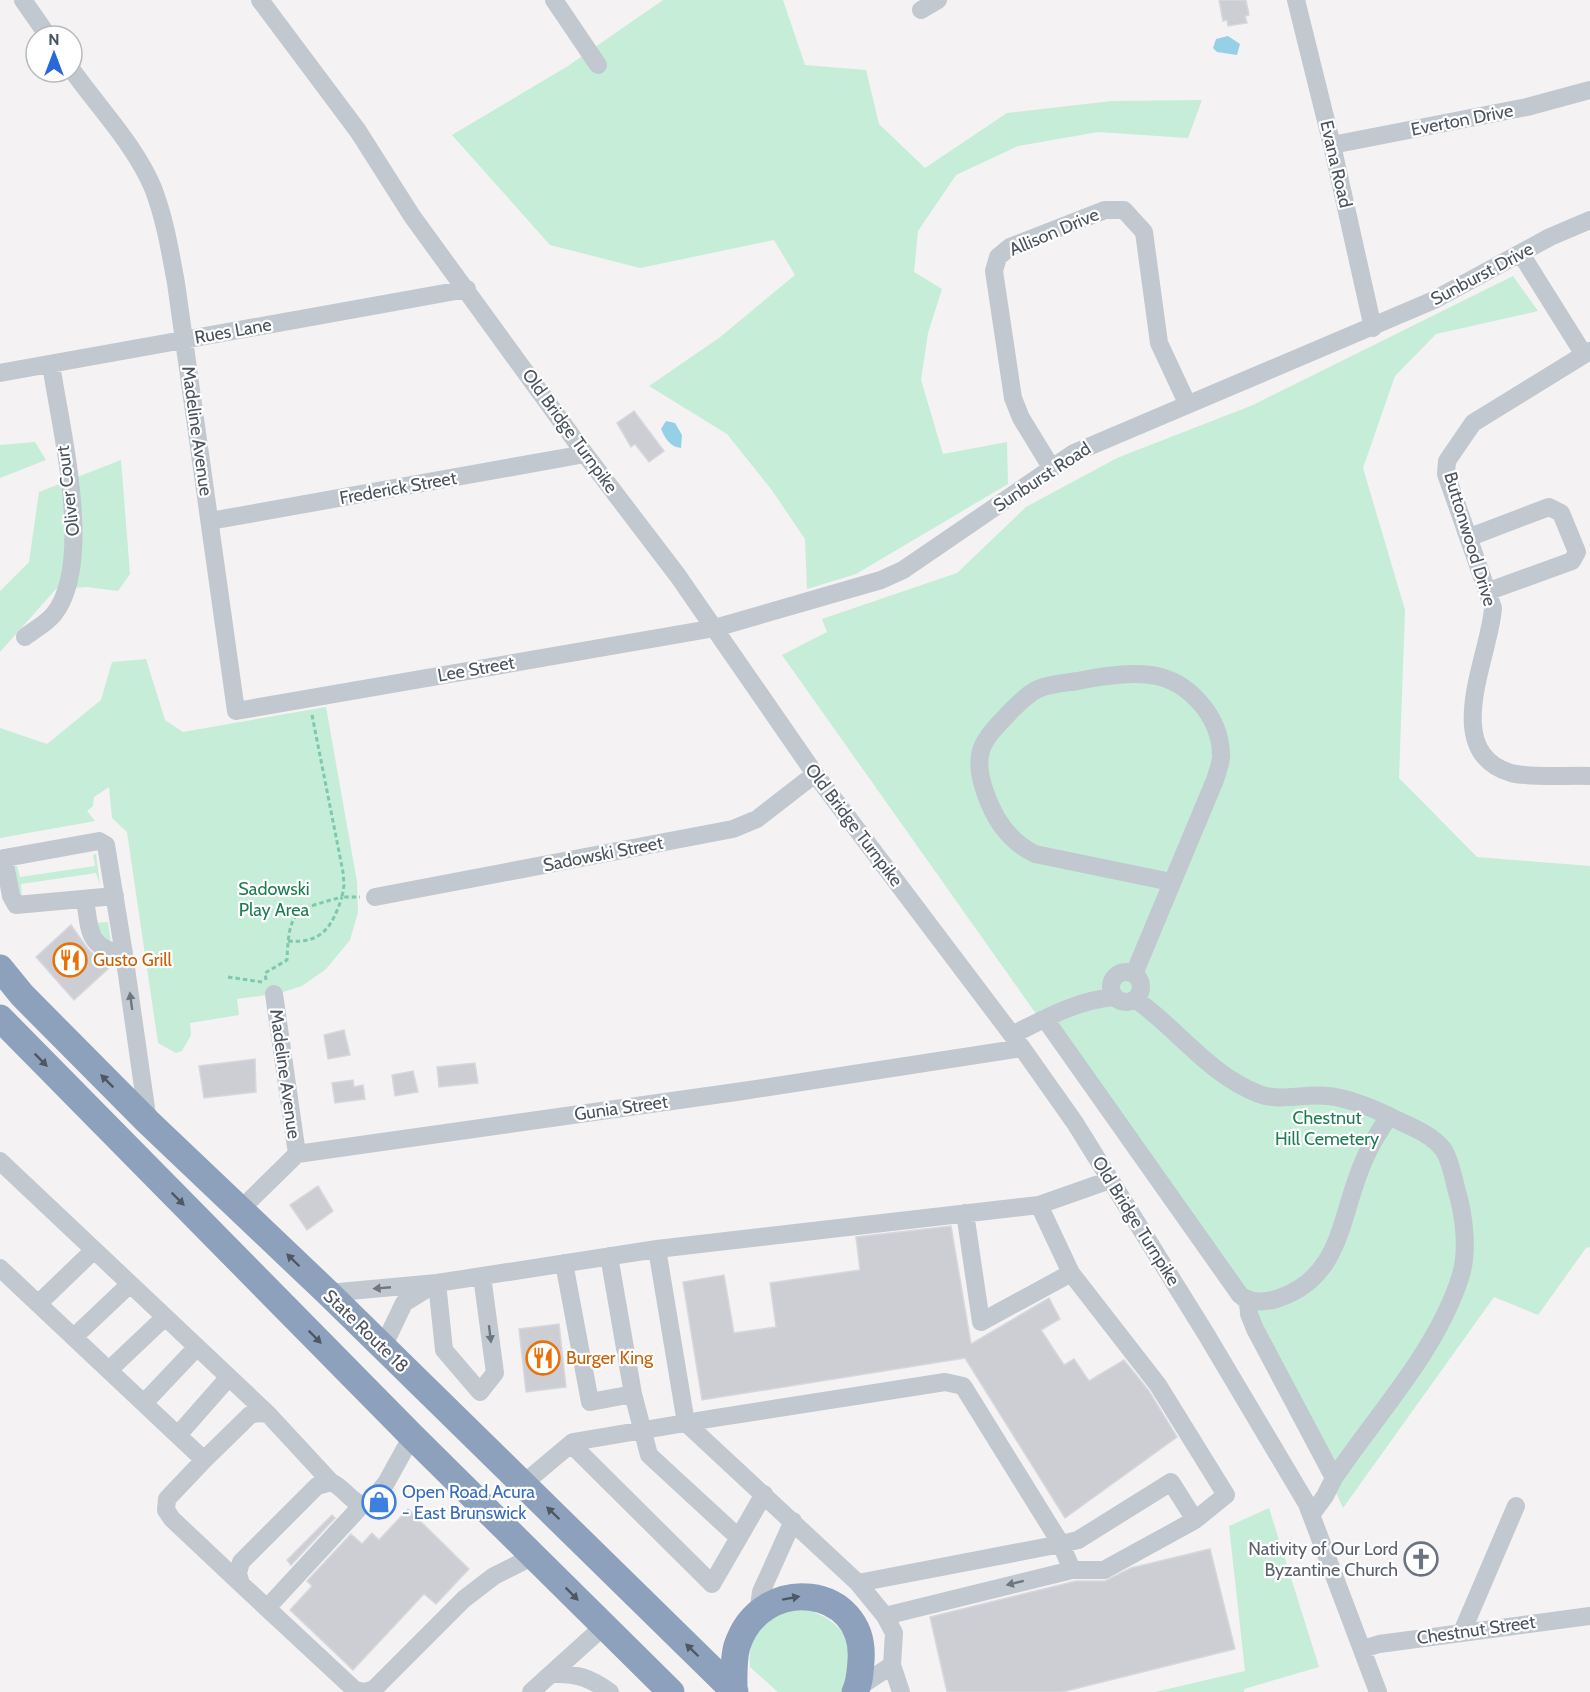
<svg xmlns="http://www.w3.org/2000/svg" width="1590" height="1692" viewBox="0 0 1590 1692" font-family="Cabin,sans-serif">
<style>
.green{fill:#c5edd8}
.water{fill:#96d0e7}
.building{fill:#cdced4;stroke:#d7d8dd;stroke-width:1.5}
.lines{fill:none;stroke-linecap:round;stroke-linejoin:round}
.path{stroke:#7fc9aa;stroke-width:3;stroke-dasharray:4.5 3;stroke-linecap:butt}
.minor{stroke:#c1c8cf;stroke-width:18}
.highway{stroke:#8ea1bc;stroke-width:27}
.oneway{fill:#6e7780}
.oneway2{fill:#4e5863}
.labels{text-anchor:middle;stroke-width:4.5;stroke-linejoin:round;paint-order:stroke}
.street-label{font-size:18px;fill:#4b545e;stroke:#fff}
.park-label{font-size:18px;fill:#1f7c55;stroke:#fff}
.food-label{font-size:18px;fill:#c56008;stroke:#fff;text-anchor:start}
.shop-label{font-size:18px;fill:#366cbe;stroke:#fff;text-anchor:start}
.worship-label{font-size:18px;fill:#5b616d;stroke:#fff;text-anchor:end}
</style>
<rect width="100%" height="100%" fill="#f4f2f2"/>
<!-- green -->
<path class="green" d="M663 0H783L805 65 866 70 879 124 925 168 1007 113 1112 101 1202 100 1188 138 1098 132 1018 146 956 175 918 231 914 272 942 289 928 333 921 380 943 454 1007 442 1008 484 856 574 807 589 805 539 771 489 727 434 649 386 719 338 795 275 774 240 640 268 550 245 452 135 568 66Z
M1513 276 1538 311 1436 334 1395 376 1363 468 1405 610 1399 778 1477 857 1590 866V1247L1586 1248 1538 1315 1494 1297 1343 1508 1296 1404 1214 1265 782 655 827 632 822 619 957 573 1026 507 1117 458 1253 405Z
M35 442 46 460 0 478V445Z
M121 460 130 574 118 591 87 587 56 589 0 652V591L29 562 39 492Z
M146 659 165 720 183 732 326 707 357 882 358 912 350 940 326 969 302 986 280 993 237 999 239 1015 190 1023 191 1035 182 1051 176 1053 158 1043 127 832 112 818 109 787 94 797 93 806 87 811 95 821 0 838V728L47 744 101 700 112 662Z
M96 854 100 885 96 873 21 884 22 898H19L15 866H17L20 877 95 866 93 855Z
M108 922 111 943 107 945 95 923Z
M1269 1508 1319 1667 1244 1689V1692H1155L1245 1671 1229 1526Z
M797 1608C842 1615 866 1650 841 1692H778L750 1667C747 1631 764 1616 797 1608Z"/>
<!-- water -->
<path class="water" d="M1228 36 1240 44 1237 55 1217 52 1213 48 1216 39Z
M666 421 675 423 682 435 681 448C670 447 665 438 661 429Z"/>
<!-- building -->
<path class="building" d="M1219 0H1246L1249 15 1245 16 1247 23 1228 26 1227 20 1223 21Z
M634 411 664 451 649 462 635 444 631 447 617 423Z
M71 925 88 949 109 968 74 1000 36 957Z
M344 1030 350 1055 328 1059 324 1035Z
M255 1059 256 1092 204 1098 199 1066Z
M475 1063 478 1083 439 1087 437 1067Z
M413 1071 418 1092 395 1096 392 1075Z
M353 1080 354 1087 363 1085 365 1099 335 1103 332 1083Z
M318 1186 333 1211 307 1230 290 1205Z
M951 1226 971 1344 1049 1298 1060 1319 1041 1330 1064 1365 1074 1359 1089 1381 1124 1360 1149 1391 1177 1437 1065 1518 965 1358 702 1400 683 1282 724 1275 734 1333 776 1327 770 1283 860 1270 856 1237Z
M559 1324 566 1387 526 1392 519 1329Z
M408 1509 469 1569 436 1604 424 1594 353 1670 290 1610 312 1586 307 1581 351 1534 362 1544 372 1533 379 1540Z
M332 1515 335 1518 291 1565 287 1560Z
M1210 1549 1235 1649 1062 1692H947L930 1617 1076 1581H1105L1131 1568Z"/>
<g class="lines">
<!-- path -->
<path class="path" d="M312 715 343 872 344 885 342 897H360
M288 941C322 944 332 927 342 897
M228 977 262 982
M266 980 265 973 287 960C289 910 294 910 342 897"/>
<!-- minor -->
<path class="minor" d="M23 0 48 36
M260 0 358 131 412 216 585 454 678 576 815 774 1022 1048 1075 1123 1206 1334 1307 1504 1378 1692
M554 0 598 65
M1296 0 1332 145 1373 328
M921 10 938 0
M72 70C99 108 135 145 153 188 165 219 170 251 176 283L236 711 715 628 881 580 903 570 1074 453 1434 300 1550 237 1590 220
M1332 145 1527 107 1590 90
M1521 254 1583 353
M1590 351 1473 423 1447 461 1446 474 1493 608C1490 656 1439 751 1511 773 1529 778 1570 775 1590 776
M0 373 467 289
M1051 467 1021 418 1013 398 994 271 998 257 1010 247 1105 210H1124L1144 232 1159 343 1187 403
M210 521 585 454
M1470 537 1549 507 1561 513 1577 552 1572 561 1489 591
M25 637C34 630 47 623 54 614 95 562 60 427 51 364
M4 858 11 896 16 905 115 896
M0 859 99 841 106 845 124 954C87 948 90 931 85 899
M375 897 733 829 757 819 815 774
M124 954 148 1122
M1111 987a15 15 0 1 1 30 0a15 15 0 1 1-30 0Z
M1134 974 1215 780C1217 772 1222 762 1221 754 1220 716 1188 680 1151 675 1127 672 1102 676 1078 681 1066 683 1049 684 1038 689 1027 694 1018 704 1010 712 983 740 971 752 985 792 994 819 1010 842 1035 854L1171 882
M274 994 297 1154
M1045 1019 1240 1295C1250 1303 1266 1303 1279 1298 1345 1276 1340 1209 1366 1156 1372 1142 1381 1129 1389 1116 1370 1107 1349 1098 1328 1096 1306 1093 1280 1102 1259 1094 1208 1074 1178 1029 1135 999
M1012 1035C1046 1018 1077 1000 1115 997
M0 1161 268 1414
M1110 1180 1039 1205 1071 1273 1158 1385 1226 1495 1195 1520 1104 1570H1072L1061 1544 1078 1540 1171 1482 1195 1520
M241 1209 297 1154 743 1091 1022 1048
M965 1213 981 1322 1071 1273
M609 1256 633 1394 649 1455 739 1538
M564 1263 590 1402 633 1394
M0 1268 204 1460 167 1499 166 1510 172 1519 241 1584
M437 1283 444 1350 480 1392 495 1373 482 1276
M328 1293 437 1283 657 1249 1039 1205
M1248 1301 1249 1314 1255 1329 1334 1478 1325 1496 1311 1515
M38 1304 94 1250
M74 1337 130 1284
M383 1347 404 1303 433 1285
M109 1370 165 1317
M144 1403 197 1347
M178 1435 229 1377
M412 1436 386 1483 369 1504C352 1507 346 1488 331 1482L317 1486 241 1562 238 1573 241 1584 355 1690 365 1692 374 1689 464 1599 494 1576 534 1556
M571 1444 712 1584 764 1494
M204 1460 250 1415 258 1413 268 1414 331 1482
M1334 1478C1377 1414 1436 1352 1460 1278 1469 1251 1464 1214 1456 1188 1453 1176 1450 1159 1443 1149 1431 1133 1406 1125 1389 1116
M523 1484 573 1442 715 1418 945 1382 963 1386 1061 1544 858 1583 686 1423 657 1249
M267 1608 362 1505
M758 1614 761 1592 793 1521
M885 1616 1072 1570
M1462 1632 1516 1506
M1363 1649 1379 1644 1590 1616
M892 1665 901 1692
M552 1674C577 1673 590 1678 610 1692
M856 1689 892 1665 894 1633 885 1616 858 1583
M531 1692 604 1626"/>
<!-- highway -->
<path class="highway" d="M0 968 22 995 148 1122 328 1293 735 1692
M0 1018 412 1436 671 1692
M734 1692C734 1678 733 1659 737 1646 761 1572 867 1585 861 1661 860 1672 860 1682 855 1692"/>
</g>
<!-- one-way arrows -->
<defs><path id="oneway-solid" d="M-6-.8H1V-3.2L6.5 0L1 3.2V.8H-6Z" transform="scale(1.5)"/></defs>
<g class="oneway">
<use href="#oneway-solid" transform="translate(131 1001) rotate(-98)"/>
<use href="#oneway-solid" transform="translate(382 1288) rotate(175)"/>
<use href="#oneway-solid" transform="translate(490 1334) rotate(83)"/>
<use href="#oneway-solid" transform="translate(1015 1583) rotate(166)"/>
</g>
<g class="oneway2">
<use href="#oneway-solid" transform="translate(41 1060) rotate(45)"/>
<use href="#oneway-solid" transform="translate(107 1081) rotate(-135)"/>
<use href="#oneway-solid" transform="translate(178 1199) rotate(45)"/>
<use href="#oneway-solid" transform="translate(293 1260) rotate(-136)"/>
<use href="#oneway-solid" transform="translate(315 1337) rotate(45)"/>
<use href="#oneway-solid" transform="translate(553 1513) rotate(-136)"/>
<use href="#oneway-solid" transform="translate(572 1594) rotate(45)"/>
<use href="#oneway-solid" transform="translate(791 1598) rotate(-10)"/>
<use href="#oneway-solid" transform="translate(692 1650) rotate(-136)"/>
</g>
<!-- icons -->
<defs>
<symbol id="restaurant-ring" viewBox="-11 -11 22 22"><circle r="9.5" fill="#fff" stroke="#e8710a" stroke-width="1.5"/><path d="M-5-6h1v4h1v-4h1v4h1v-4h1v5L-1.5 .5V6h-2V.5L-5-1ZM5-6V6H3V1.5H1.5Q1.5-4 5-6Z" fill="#e8710a"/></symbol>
<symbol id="shop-ring" viewBox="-11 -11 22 22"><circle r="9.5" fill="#fff" stroke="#3f7fe0" stroke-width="1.5"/><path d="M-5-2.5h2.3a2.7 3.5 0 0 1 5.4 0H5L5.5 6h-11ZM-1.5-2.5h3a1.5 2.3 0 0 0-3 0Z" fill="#3f7fe0"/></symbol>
<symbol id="church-ring" viewBox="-11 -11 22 22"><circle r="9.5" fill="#fff" stroke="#6b7280" stroke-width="1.5"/><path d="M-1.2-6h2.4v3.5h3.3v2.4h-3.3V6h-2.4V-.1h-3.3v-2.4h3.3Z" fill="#6b7280"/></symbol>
</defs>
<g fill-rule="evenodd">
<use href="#restaurant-ring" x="51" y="941" width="38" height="38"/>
<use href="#restaurant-ring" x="524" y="1339" width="38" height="38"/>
<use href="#shop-ring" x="360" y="1483" width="38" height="38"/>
<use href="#church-ring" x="1402" y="1540" width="38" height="38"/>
</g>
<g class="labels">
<!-- street labels -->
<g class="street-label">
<text transform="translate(1462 120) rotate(-11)" y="6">Everton Drive</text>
<text transform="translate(1336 164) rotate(77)" y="6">Evana Road</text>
<text transform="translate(1054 232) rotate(-23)" y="6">Allison Drive</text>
<text transform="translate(1482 274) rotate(-28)" y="6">Sunburst Drive</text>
<text transform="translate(233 331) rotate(-10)" y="6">Rues Lane</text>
<text transform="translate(197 431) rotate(82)" y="6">Madeline Avenue</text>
<text transform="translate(570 431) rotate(54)" y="6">Old Bridge Turnpike</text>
<text transform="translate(1042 477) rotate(-33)" y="6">Sunburst Road</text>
<text transform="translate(398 488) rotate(-10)" y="6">Frederick Street</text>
<text transform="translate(68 491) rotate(-97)" y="6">Oliver Court</text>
<text transform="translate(1470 539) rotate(73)" y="6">Buttonwood Drive</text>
<text transform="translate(476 669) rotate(-10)" y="6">Lee Street</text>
<text transform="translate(854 825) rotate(53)" y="6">Old Bridge Turnpike</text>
<text transform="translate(603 854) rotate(-11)" y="6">Sadowski Street</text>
<text transform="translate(285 1074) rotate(82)" y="6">Madeline Avenue</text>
<text transform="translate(621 1108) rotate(-8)" y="6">Gunia Street</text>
<text transform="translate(1136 1221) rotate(58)" y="6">Old Bridge Turnpike</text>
<text transform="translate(366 1331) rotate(44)" y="6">State Route 18</text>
<text transform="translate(1476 1630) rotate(-8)" y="6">Chestnut Street</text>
</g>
<!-- park labels -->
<g class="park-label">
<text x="274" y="895">Sadowski<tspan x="274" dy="21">Play Area</tspan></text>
<text x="1327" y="1124">Chestnut<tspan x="1327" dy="21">Hill Cemetery</tspan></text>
</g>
<!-- food labels -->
<g class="food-label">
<text x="93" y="966">Gusto Grill</text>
<text x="566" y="1364">Burger King</text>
</g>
<!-- shop labels -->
<g class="shop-label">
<text x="402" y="1498">Open Road Acura<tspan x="402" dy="21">- East Brunswick</tspan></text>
</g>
<!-- worship labels -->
<g class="worship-label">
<text x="1398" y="1555">Nativity of Our Lord<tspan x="1398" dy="21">Byzantine Church</tspan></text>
</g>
</g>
<!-- north arrow -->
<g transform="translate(54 54)"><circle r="28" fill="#ffffff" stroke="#b7bbbf" stroke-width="1.5"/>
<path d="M0-4.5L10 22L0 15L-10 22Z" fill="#2868d8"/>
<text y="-9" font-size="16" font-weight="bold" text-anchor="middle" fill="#4b545e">N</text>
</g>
</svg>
